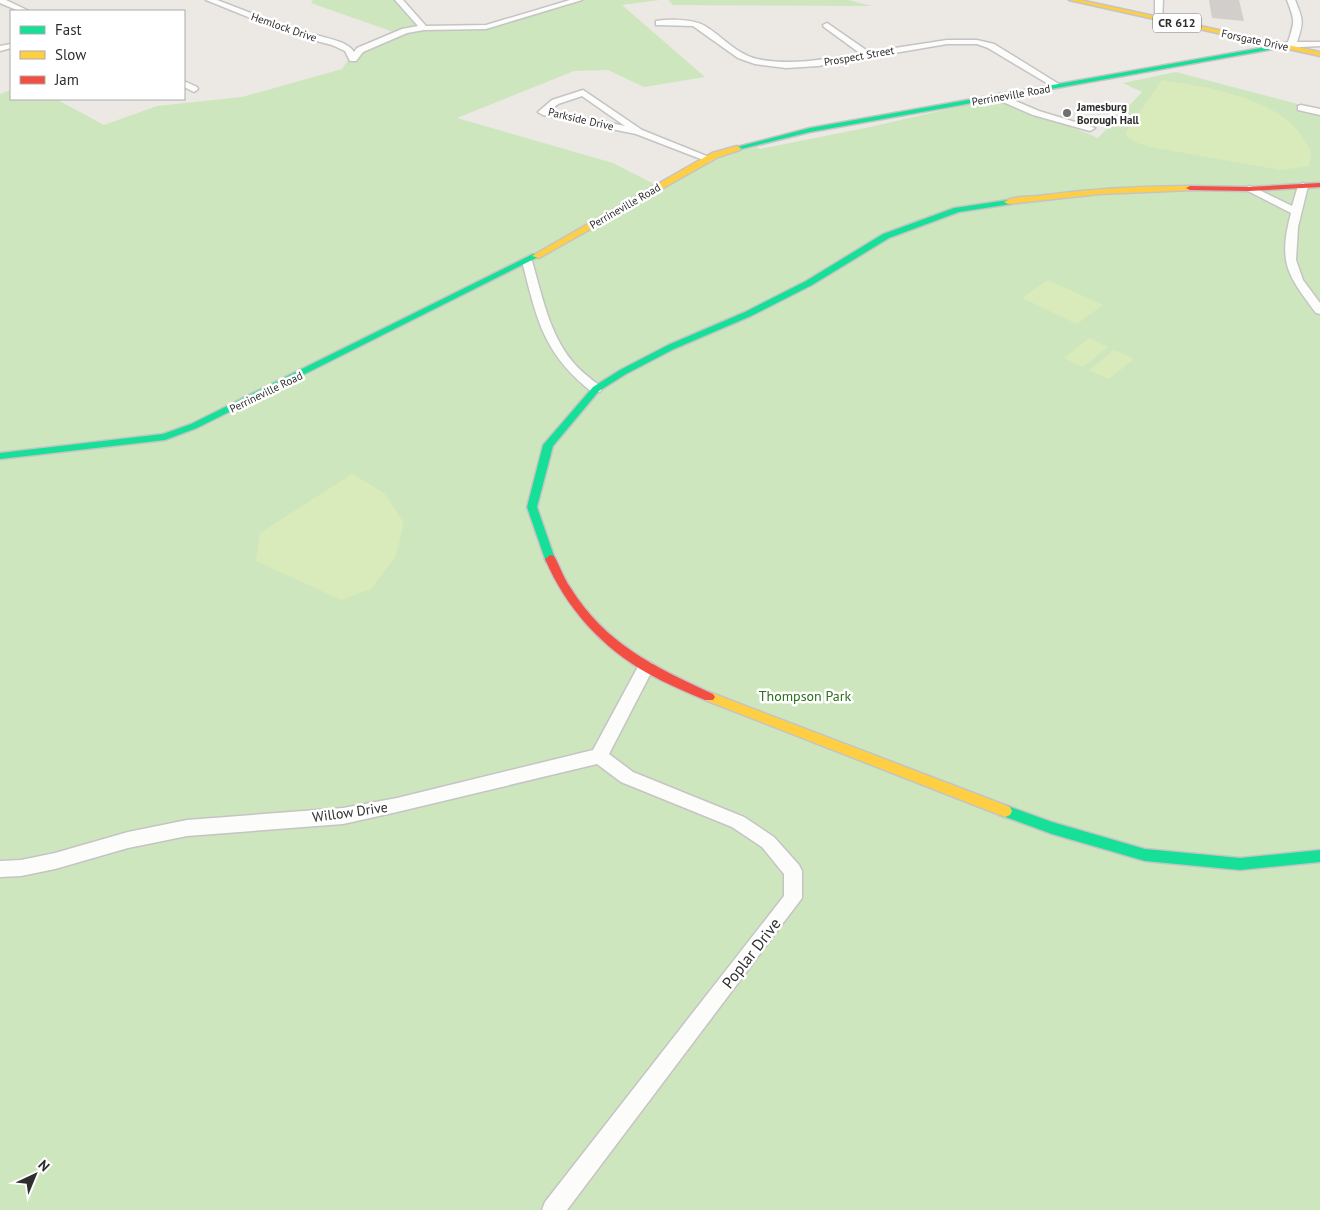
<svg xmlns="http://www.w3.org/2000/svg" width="1320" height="1210" viewBox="0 0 1320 1210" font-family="'PT Sans',sans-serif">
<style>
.green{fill:#cee6be}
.pitch{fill:#d9eabb}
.building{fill:#d1cecb}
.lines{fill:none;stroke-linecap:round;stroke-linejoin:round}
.street-casing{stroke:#c5c4c5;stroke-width:3}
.fast-casing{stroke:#c5c4c5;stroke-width:3}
.slow-casing{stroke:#c5c4c5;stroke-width:3}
.jam-casing{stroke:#c5c4c5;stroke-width:3}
.street{fill:#fcfcfb;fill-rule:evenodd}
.fast{fill:#16e098;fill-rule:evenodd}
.slow{fill:#ffcf43;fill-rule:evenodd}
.jam{fill:#f24e42;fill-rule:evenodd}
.poi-dot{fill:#706f6e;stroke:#fff;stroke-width:2}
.labels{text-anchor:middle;stroke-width:5;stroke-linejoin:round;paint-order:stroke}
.far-street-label{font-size:11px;fill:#2e2e2e;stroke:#fff}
.far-poi-label{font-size:11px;font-weight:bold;fill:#2e2e2e;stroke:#fff;text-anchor:start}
.shield{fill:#fff;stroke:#6d6d6d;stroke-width:1}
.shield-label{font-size:12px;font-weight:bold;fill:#2e2e2e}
.park-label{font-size:14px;fill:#2c6e1b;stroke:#fff}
.street-label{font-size:14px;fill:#2e2e2e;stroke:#fff}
.near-street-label{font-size:16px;fill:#2e2e2e;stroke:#fff}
</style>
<rect width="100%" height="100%" fill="#ece8e4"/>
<!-- green -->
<path class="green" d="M313 0H397L421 30H469L577 0H660L622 5 705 77 644 87 608 70 574 71 457 118 613 163 660 187 709 159 757 147 760 149 875 126 999 97 1098 138 1142 92 1123 83 1176 72 1320 110V1210H0V94L11 90V99H56L104 125 157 106 242 97 342 69 352 54 399 34 311 3Z
M668 0H848L872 6 673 5Z"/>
<!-- pitch -->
<path class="pitch" d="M1162 80C1207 87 1281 98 1305 141 1307 144 1310 148 1311 151 1311 156 1310 162 1309 166L1281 170 1150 147 1137 143 1127 137 1126 132Z
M1048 280 1103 305 1077 324 1022 298Z
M1089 338 1108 347 1083 367 1064 358Z
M1114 350 1134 359 1109 379 1089 370Z
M352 474 384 493 404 523 396 556 371 589 341 600 256 561 260 533Z"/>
<!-- building -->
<path class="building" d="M1209 0H1239L1244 21 1212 18Z"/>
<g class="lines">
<defs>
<path id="street" d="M0 0H6L29 11H19L0 3Z
M206 0H217C251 13 284 27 320 36 330 39 348 42 354 52L357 48 402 29 418 26 395 0H403L426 26 486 25 570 0H582L486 29 424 30 407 33 363 52 356 61H350L345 51 332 45 290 34Z
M1155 0H1163L1162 21 1155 19Z
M1287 0H1295C1303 20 1304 21 1297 42H1320V46L1280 48V44L1288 42C1295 21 1295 21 1287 0Z
M656 21C670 19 693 19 705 26 723 37 736 54 757 59 792 66 826 59 861 54L824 27 823 25 827 23 869 52 947 40H977L994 44 1062 86 1055 88 988 48 977 44H947L818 66 786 68 755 64 738 58 693 26 659 25H656Z
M11 44V48L0 51V46Z
M184 81 197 87 198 89 194 92 184 87Z
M583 90 642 130 714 159 709 162 706 161 636 134 543 115 538 112 552 100ZM582 96 625 126 550 111 558 104Z
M999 94 1039 111 1095 128 1090 131 1033 115 996 99V95Z
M1301 105 1320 109V115L1298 110V106Z
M1303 183 1308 186 1298 227 1296 260 1303 280 1320 303V314L1316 313C1287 274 1278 263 1291 213L1244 189 1249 186 1253 187 1292 206 1298 186Z
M527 258 532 261C542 295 549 333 572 361 580 371 590 378 600 386L602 389 600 392H592C542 352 537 319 522 261Z
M646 661 652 663 654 667 609 754 633 772 744 817 774 837 799 865 802 871V898L567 1210H542L545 1202 784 896V874L762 847 732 827 621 782 597 764 397 812 343 824 187 836 128 848 55 869 21 876 0 877V861L21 860 55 853 128 832 187 820 343 808 397 798 593 750 640 663Z"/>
<path id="fast" d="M1283 44 1285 45V47L810 132 737 150 733 148 810 128Z
M1008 200H1011V204L959 212 889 238 812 285 751 316 674 349 626 374 599 391 553 446 537 507 555 559 550 563 546 562 527 507 543 445 593 387 620 370 668 345 745 312 806 281 883 234 954 208Z
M533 254 540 256 197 428 165 440 0 459V453L163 434 191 424Z
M1005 805 1052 822 1145 849 1240 858 1320 850V862L1240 870 1145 861 1052 834 1000 815 998 811 1000 807Z"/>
<path id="slow" d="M1069 0H1080L1320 52V56Z
M737 146 741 148 740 150 718 157 539 258 532 256 712 153Z
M1190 186 1194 188 1193 190 1099 194 1008 204 1004 202C1012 196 1028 197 1038 196 1089 189 1139 186 1190 186Z
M709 692 1010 807 1012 811 1010 815 1005 817 1000 815 705 700 703 697 705 694Z"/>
<path id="jam" d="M1320 183V187L1249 191 1190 190 1186 188 1190 186 1249 187Z
M550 555 554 556C560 566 563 577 570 587 605 644 655 667 713 694L715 697 713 700H705C686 692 667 684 649 674 602 648 566 608 545 559Z"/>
</defs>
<!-- street casing -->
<use href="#street" class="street-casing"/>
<!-- fast casing -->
<use href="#fast" class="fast-casing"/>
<!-- slow casing -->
<use href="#slow" class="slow-casing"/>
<!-- jam casing -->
<use href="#jam" class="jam-casing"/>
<!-- street -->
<use href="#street" class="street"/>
<!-- fast -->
<use href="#fast" class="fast"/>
<!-- slow -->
<use href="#slow" class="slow"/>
<!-- jam -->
<use href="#jam" class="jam"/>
</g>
<!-- markers -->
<circle class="poi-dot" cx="1067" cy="113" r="5"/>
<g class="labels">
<!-- far-street labels -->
<g class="far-street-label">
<text transform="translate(284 27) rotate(19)" y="4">Hemlock Drive</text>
<text transform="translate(1255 40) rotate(12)" y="4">Forsgate Drive</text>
<text transform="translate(859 56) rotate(-10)" y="4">Prospect Street</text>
<text transform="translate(1011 95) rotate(-10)" y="4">Perrineville Road</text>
<text transform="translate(581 119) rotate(13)" y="4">Parkside Drive</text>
<text transform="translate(625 206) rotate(-30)" y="4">Perrineville Road</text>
<text transform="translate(266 392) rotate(-26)" y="4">Perrineville Road</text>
</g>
<!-- far-poi labels -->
<g class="far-poi-label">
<text x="1077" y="111">Jamesburg<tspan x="1077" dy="13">Borough Hall</tspan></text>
</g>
<!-- shield labels -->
<rect class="shield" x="1153" y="13.5" width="48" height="19" rx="4"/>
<g class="shield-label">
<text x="1177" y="27">CR 612</text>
</g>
<!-- park labels -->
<g class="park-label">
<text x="805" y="701">Thompson Park</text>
</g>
<!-- street labels -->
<g class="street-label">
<text transform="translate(350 812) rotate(-8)" y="5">Willow Drive</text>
</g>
<!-- near-street labels -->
<g class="near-street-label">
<text transform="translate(751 953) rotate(-52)" y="6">Poplar Drive</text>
</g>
</g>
<!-- legend -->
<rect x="10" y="10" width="175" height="90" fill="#ffffff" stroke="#ababab"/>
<rect x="20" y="26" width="25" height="8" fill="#16e098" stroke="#ababab"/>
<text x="55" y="35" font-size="15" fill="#2e2e2e">Fast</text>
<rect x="20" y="51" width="25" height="8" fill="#ffcf43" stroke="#ababab"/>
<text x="55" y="60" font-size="15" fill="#2e2e2e">Slow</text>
<rect x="20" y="76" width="25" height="8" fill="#f24e42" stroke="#ababab"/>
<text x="55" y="85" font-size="15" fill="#2e2e2e">Jam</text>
<!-- north arrow -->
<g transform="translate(35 1175) rotate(44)" stroke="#ffffff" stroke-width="4" paint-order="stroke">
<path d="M0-4L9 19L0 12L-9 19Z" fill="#2e2e2e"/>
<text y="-8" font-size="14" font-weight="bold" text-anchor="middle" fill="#2e2e2e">N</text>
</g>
</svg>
